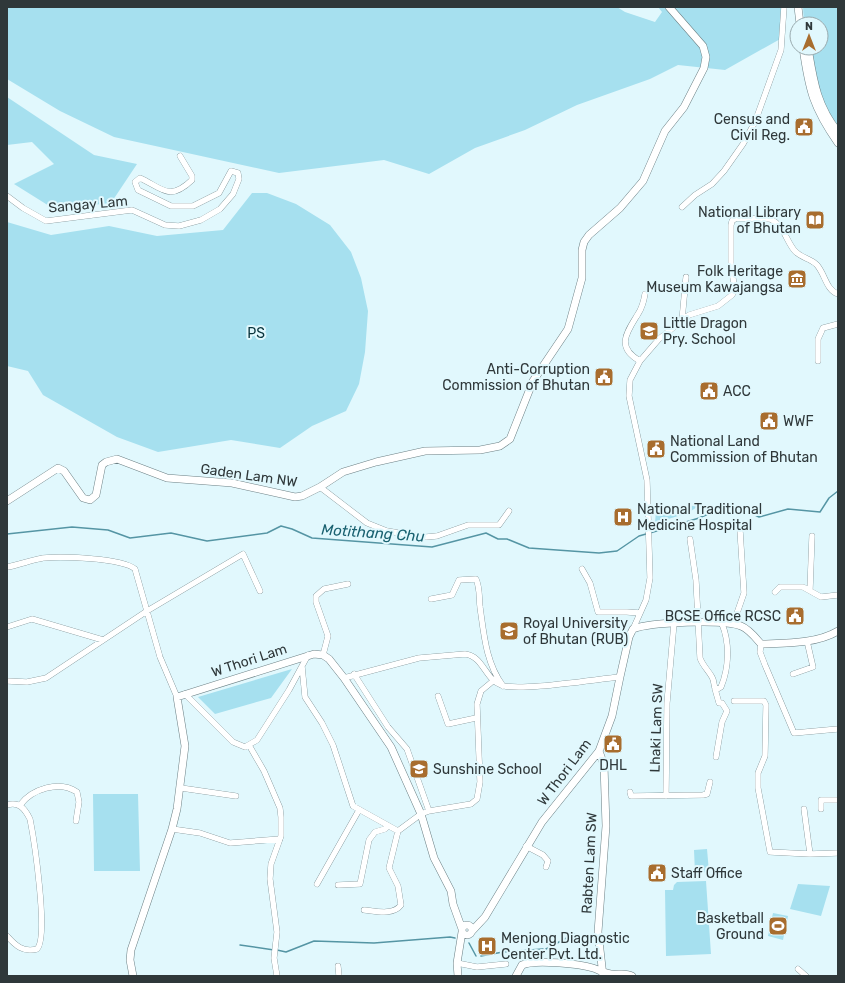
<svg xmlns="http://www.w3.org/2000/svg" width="845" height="983" viewBox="0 0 845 983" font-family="Rubik,sans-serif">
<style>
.green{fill:#a6e0ef}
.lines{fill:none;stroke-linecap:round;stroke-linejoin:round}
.stream{stroke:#5595a4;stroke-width:1.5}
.minor-casing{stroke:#6c8085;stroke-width:6}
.major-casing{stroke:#6c8085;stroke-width:8}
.minor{stroke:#fff;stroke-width:5.5}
.major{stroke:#fff;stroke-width:7}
.labels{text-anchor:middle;stroke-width:4;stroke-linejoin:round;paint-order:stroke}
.poi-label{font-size:14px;fill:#2f383a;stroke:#e1f8fd;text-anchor:start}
.street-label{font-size:14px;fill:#2f383a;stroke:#e1f8fd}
.park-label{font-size:14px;fill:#08343d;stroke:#e1f8fd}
.water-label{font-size:15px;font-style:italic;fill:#196170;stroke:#e1f8fd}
</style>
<rect width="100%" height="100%" fill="#e1f8fd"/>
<!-- green -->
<path class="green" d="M7 7H617L625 12 655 22 662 12 658 7H785L782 38 725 70 678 65 650 79 577 105 525 130 475 148 429 174 384 160 279 173 114 137 60 111 7 79Z
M803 7H838V133L815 91 808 48H821V24H804Z
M7 97 94 155 137 164 111 203 54 209 14 184 54 164 32 142 7 145Z
M252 193H267L296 204 330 225 351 252 361 278 368 311 365 352 359 384 346 411 312 426 280 448 231 440 158 452 117 437 43 395 28 371 7 366V222L51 235 109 226 157 236 223 230Z
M700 505 688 513 655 523 656 510Z
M292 669 271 698 215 714 198 697Z
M93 794H138L140 871H94Z
M707 849 709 872 695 873 694 850Z
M706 881 711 954 666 956 665 890H673L674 885 677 882Z
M798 884 830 886 821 916 790 909Z
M773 913 788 916 783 940 768 936Z"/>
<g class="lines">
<!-- stream -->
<path class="stream" d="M650 533 699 518 725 507 743 509 759 517 788 509 820 512 829 498 838 491
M7 534 72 527 108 530 130 538 171 533 207 541 267 533 281 526 292 529 312 538 432 547 486 533 498 539H507L529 548 599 553 617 551 639 536 646 534
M469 943 476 956
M240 945 274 950
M546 949 574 934
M277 950 286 952 314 941 374 943 450 937 455 938
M481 956 503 952 543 949"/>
<defs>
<path id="minor" d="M7 196 23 208 46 221 132 210 165 225 179 226 201 220 220 209 233 194 239 179 238 173 231 171 219 193 193 206H171L138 190 135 182 140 178C162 188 169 202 192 180V176L180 156
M682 207 695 195 712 184 724 171 743 144 755 122 781 50 784 7
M682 320 686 277
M640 361C615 347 627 332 638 314 642 308 644 300 645 294
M818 361V339L823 328 838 324
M320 487 367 523 387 531 426 537 437 536 468 525H499L509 511
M690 539 696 580 700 658C703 666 708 670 712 677 715 682 713 686 716 690L721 687C729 668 730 643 722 624
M7 567C19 565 31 560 43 558 61 556 122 558 135 569L160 657 177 697
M582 569 590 583 598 612H627L640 613
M810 590 812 536
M775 592 780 587H803L821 597 838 595
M431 599 452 595 459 580 476 579C480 587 479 598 480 607 484 635 486 663 503 686
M736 624V616L744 593 740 530
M7 627 32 619 103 640
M633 629 646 600 650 578 647 480 629 396 630 380 640 361 659 339 689 315 718 306 732 295 735 290 731 266V225L732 221 736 218 770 219C783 224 786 240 794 250 800 258 811 258 817 265 825 274 826 290 838 294
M761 644 760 652 765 665 794 733 838 729
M323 655 328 636 316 602V596L324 589 348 584
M302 666 305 697 322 723 333 745 353 806 398 831 421 814 429 811 471 804 477 799 480 782 477 704 481 691 493 681
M354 674 388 727 407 749 429 811
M793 674 813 667 807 641
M344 678 419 658 465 654C483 656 485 679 501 685 517 692 597 679 620 677
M7 681 27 682 46 678 147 611 243 554 260 591
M715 689 719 703H722L727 711 722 722 716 757
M185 694 233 742 245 747 257 740 289 690 308 655
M438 696 448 724 476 718
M734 701H764L766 705 765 756 758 773V788L770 852 810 854 838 853
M249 745 264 771 280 808 281 817V836L271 864 270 879 277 932 274 958 277 976
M181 788 236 796
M630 792 631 796 703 795 707 794 710 782
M666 796 667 703 674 623
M7 805C19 801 25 809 30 819 34 839 49 937 37 949 23 953 15 945 7 936
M20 805C32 789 59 780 77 792L79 802 76 821
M804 809 810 854
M821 809V800H838
M172 829 200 833 230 843 280 839
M526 846 543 855 548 861 546 867
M317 884 359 810
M338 885 360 884 369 840 375 832 385 829 388 826
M364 910C375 911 393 916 401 905L398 886 389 868 398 831
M457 963 477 967 506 964
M338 966 339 976
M798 969 806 976"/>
<path id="major" d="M798 7 800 24
M803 48C809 90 813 107 838 143
M809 54C814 84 818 107 838 132
M7 501 58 468 64 471 83 498 90 500 96 495 102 465 106 462 117 459 167 478 232 483 295 497 302 496 320 487 343 472 376 462 425 451 480 450 500 446 510 439 533 381 568 329 582 278V250L584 242 589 235 620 208 643 181 665 131 684 107 704 68 706 57 703 46 669 7
M599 751 604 765 606 826 598 932 603 976
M462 930a5 5 0 1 1 10 0a5 5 0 1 1-10 0Z
M472 931 485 917 542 822 599 751 612 716 620 677 629 637 633 629C650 622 724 619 741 626 749 629 755 637 761 644 786 643 816 644 838 631
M133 976 130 960 131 950 172 829 177 809 185 746 177 697 314 654 323 655 329 659 344 678 391 747 421 814 434 858 451 891 453 904 462 929
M458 976 457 963 462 932
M516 976 522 965C535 959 580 964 593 968 599 970 604 973 611 974 618 975 625 972 632 976"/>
</defs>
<!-- minor casing -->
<use href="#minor" class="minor-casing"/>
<!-- major casing -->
<use href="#major" class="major-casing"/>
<!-- minor -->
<use href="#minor" class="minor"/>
<!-- major -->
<use href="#major" class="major"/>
</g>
<!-- icons -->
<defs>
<symbol id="civic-square" viewBox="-11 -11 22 22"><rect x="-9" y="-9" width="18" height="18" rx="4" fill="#a86d2e" stroke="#e1f8fd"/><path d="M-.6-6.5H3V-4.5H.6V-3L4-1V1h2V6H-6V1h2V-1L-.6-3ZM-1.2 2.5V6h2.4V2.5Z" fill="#fff"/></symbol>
<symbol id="library-square" viewBox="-11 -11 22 22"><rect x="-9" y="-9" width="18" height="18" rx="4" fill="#a86d2e" stroke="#e1f8fd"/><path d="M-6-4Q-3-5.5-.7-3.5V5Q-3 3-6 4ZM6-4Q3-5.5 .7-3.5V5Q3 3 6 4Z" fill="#fff"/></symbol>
<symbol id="museum-square" viewBox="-11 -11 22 22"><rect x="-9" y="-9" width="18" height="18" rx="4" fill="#a86d2e" stroke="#e1f8fd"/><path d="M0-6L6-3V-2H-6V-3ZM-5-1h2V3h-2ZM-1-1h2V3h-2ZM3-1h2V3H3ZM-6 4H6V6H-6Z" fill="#fff"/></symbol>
<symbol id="school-square" viewBox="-11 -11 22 22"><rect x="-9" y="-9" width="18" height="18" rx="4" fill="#a86d2e" stroke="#e1f8fd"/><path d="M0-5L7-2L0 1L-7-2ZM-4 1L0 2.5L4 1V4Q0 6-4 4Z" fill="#fff"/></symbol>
<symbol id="hospital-square" viewBox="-11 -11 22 22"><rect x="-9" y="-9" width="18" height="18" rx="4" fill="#a86d2e" stroke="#e1f8fd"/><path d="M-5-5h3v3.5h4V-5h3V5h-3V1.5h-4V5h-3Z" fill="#fff"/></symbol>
<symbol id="university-square" viewBox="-11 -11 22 22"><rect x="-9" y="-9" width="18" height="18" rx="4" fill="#a86d2e" stroke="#e1f8fd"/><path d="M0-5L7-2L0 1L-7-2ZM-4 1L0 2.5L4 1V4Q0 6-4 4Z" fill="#fff"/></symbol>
<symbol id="stadium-square" viewBox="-11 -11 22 22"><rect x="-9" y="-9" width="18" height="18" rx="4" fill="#a86d2e" stroke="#e1f8fd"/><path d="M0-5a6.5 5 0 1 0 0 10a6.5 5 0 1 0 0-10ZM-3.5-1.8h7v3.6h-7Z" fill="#fff"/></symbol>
</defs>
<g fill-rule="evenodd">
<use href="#civic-square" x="793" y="116" width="22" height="22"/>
<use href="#library-square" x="804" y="209" width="22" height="22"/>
<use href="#museum-square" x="786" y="268" width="22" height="22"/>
<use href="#school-square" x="638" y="320" width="22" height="22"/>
<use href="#civic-square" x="593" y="366" width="22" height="22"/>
<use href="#civic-square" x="698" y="380" width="22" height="22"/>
<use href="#civic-square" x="758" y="410" width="22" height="22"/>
<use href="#civic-square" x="645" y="438" width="22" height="22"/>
<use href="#hospital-square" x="612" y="506" width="22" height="22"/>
<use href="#civic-square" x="784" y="605" width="22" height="22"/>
<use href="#university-square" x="498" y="620" width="22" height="22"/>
<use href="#civic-square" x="602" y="733" width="22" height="22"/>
<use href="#school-square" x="408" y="758" width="22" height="22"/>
<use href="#civic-square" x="646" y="862" width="22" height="22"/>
<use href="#stadium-square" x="767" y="915" width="22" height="22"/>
<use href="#hospital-square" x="476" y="935" width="22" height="22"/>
</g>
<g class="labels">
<!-- poi labels -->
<g class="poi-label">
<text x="790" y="124" text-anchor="end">Census and<tspan x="790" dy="16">Civil Reg.</tspan></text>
<text x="801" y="217" text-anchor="end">National Library<tspan x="801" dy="16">of Bhutan</tspan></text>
<text x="783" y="276" text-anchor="end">Folk Heritage<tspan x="783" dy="16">Museum Kawajangsa</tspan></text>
<text x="663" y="328">Little Dragon<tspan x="663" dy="16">Pry. School</tspan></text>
<text x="590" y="374" text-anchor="end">Anti-Corruption<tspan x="590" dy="16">Commission of Bhutan</tspan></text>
<text x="723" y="396">ACC</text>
<text x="783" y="426">WWF</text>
<text x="670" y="446">National Land<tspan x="670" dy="16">Commission of Bhutan</tspan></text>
<text x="637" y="514">National Traditional<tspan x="637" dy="16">Medicine Hospital</tspan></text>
<text x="781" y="621" text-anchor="end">BCSE Office RCSC</text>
<text x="523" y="628">Royal University<tspan x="523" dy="16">of Bhutan (RUB)</tspan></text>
<text x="613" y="770" text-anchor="middle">DHL</text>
<text x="433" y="774">Sunshine School</text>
<text x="671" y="878">Staff Office</text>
<text x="764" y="923" text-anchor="end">Basketball<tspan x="764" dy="16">Ground</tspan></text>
<text x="501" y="943">Menjong Diagnostic<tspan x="501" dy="16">Center Pvt. Ltd.</tspan></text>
</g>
<!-- street labels -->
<g class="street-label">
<text transform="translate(88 204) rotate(-5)" y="5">Sangay Lam</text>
<text transform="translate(249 475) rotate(8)" y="5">Gaden Lam NW</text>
<text transform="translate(249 660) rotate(-18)" y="5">W Thori Lam</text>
<text transform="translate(656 728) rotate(-88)" y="5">Lhaki Lam SW</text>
<text transform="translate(564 772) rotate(-53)" y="5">W Thori Lam</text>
<text transform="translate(589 863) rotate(-87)" y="5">Rabten Lam SW</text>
</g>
<!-- park labels -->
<g class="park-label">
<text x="256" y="338">PS</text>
</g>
<!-- water labels -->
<g class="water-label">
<text transform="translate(373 533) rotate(4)" y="5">Motithang Chu</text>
</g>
</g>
<!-- border -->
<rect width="845" height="983" fill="none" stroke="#2f383a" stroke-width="16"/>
<!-- north arrow -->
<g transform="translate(809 36)"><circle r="19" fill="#e1f8fd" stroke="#9aabaf"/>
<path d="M0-3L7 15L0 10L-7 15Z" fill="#a86d2e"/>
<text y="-6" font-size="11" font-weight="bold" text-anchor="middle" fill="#2f383a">N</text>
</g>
</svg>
